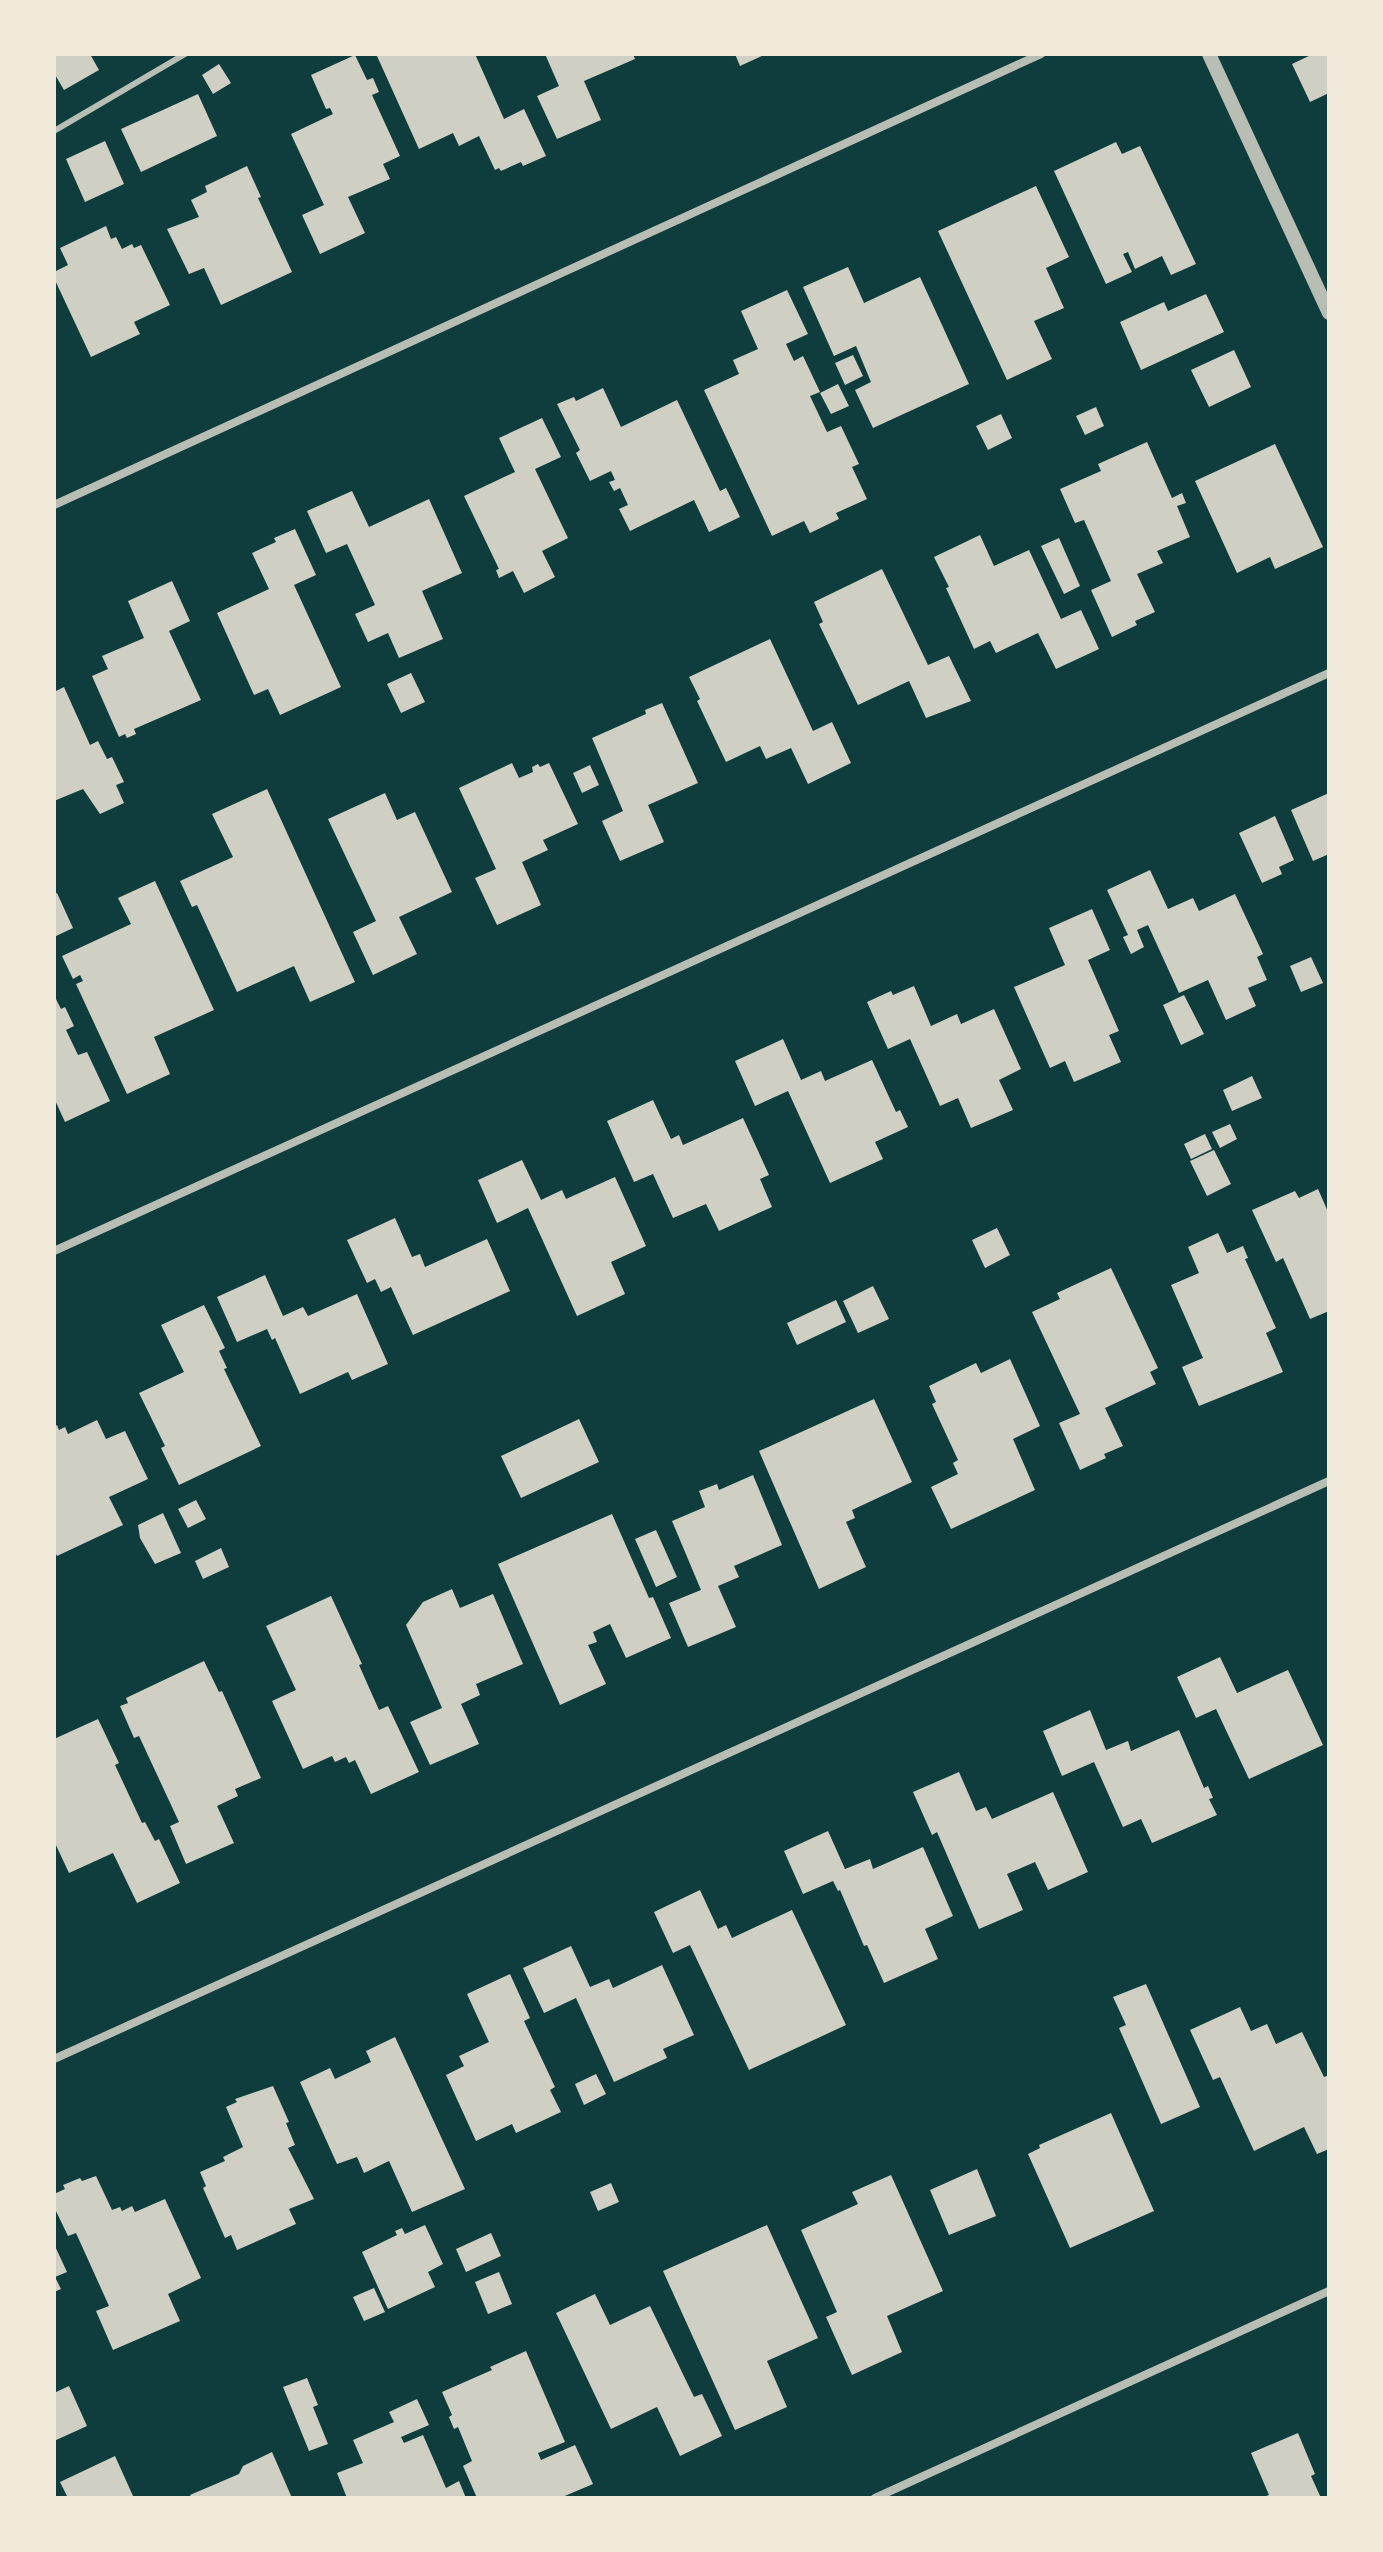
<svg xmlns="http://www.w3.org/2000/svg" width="1383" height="2552" viewBox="0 0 1383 2552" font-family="Barlow,sans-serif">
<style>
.building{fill:#cfcfc3}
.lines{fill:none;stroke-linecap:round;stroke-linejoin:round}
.service{stroke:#b8beb3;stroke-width:6}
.minor{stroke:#b8beb3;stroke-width:8}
.tertiary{stroke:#b8beb3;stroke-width:14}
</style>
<rect width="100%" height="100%" fill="#0f3d3e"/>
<!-- building -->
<path class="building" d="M54 54H90L99 70 64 90 54 73Z
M381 54H475L504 119 524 109 546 156 523 166 521 162 501 171 499 168 495 170 479 136 459 146 453 133 419 149 377 56Z
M545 54H633L635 59 584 81 601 120 557 139 537 96 559 86Z
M735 54H766L740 66Z
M1313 54H1329V93L1310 102 1292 64Z
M355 55 367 80 373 78 379 92 372 95 400 156 383 164 390 179 348 197 365 233 320 254 302 215 324 205 291 134 333 114 330 108 326 109 311 75Z
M219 64 231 83 213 94 202 75Z
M198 94 217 136 141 172 121 129Z
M105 141 124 184 85 202 66 159Z
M1116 142 1122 154 1140 146 1196 264 1171 275 1162 256 1135 269 1128 252 1123 254 1132 272 1106 284 1054 171Z
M247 166 261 197 258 198 292 272 221 305 204 268 189 274 167 229 199 217 191 200 207 192 205 186Z
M1036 186 1069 257 1046 268 1064 308 1034 321 1052 359 1007 380 938 231Z
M106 226 111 239 116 237 122 249 132 244 134 248 141 245 170 305 134 322 140 334 91 357 54 278V272L68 265 60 248Z
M848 267 864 303 920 277 969 384 873 428 855 390 871 382 856 346 834 356 803 287Z
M787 290 808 334 786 344 794 361 803 356 820 392 810 396 827 432 841 426 859 464 852 467 867 499 836 513 839 519 810 533 804 521 772 536 704 390 739 374 733 360 758 349 741 311Z
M1206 294 1224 332 1141 370 1120 322 1164 302 1168 311Z
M1234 350 1251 387 1209 407 1191 370Z
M853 355 863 376 845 385 835 363Z
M838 384 849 406 831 414 820 393Z
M603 388 621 427 677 400 720 491 726 488 740 517 709 532 694 500 630 531 619 509 628 505 620 488 614 491 609 482 615 480 611 471 590 481 576 453 580 450 557 404 574 397 576 401Z
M1096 407 1104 426 1085 435 1076 416Z
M1001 414 1012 438 988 450 976 426Z
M542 418 561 457 535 469 568 538 542 551 555 577 524 593 513 571 499 578 496 570 499 569 464 496 515 472 499 438Z
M1147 442 1172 498 1182 493 1186 503 1177 506 1190 537 1157 551 1163 563 1137 574 1155 612 1135 621 1137 625 1112 637 1091 590 1111 581 1084 520 1075 523 1060 489 1101 471 1098 464Z
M1275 444 1323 547 1275 569 1270 557 1237 573 1195 481Z
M352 491 369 527 429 499 462 573 422 591 443 639 399 658 388 633 368 642 355 614 375 605 347 544 326 553 307 511Z
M295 529 316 575 294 585 341 687 280 715 268 689 254 695 217 613 269 589 252 553 276 542 274 538Z
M980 535 994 566 1029 550 1061 619 1081 610 1099 649 1056 669 1038 633 996 653 990 641 974 649 946 588 949 587 934 557Z
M1059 538 1080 586 1064 594 1041 546Z
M882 569 928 665 949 656 971 701 926 718 909 681 858 705 819 624 823 622 814 602Z
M172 581 190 621 169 631 201 700 134 729 136 734 127 738 125 734 119 737 92 676 108 669 102 656 144 638 128 601Z
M770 639 813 731 832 722 851 763 808 784 791 748 766 759 760 746 726 762 697 701 700 699 689 677Z
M411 673 425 702 401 713 387 684Z
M64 687 90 745 98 741 107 759 112 757 124 782 116 785 124 803 100 814 83 789 54 801V692Z
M662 703 698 783 648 805 664 842 620 861 602 821 623 811 592 738 646 714 645 710Z
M512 763 519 778 533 772 532 767 538 764 540 767 549 763 578 824 543 840 548 850 522 862 541 905 497 925 475 878 496 869 459 788Z
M590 765 599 785 582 793 573 773Z
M267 789 355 982 310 1002 294 966 237 992 197 905 192 907 180 881 233 857 212 814Z
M385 793 397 820 415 812 452 892 399 917 417 954 373 975 353 932 376 921 328 819Z
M1329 793V854L1313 861 1291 810Z
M1275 816 1294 860 1279 867 1282 874 1262 883 1239 833Z
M1150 870 1168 909 1193 898 1199 911 1235 894 1263 954 1257 957 1267 980 1248 988 1256 1006 1226 1020 1208 980 1179 993 1148 925 1137 930 1144 947 1131 954 1123 937 1128 935 1107 890Z
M155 881 214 1010 154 1037 170 1074 127 1094 76 984 83 981 80 975 73 979 62 956 131 924 118 898Z
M57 893 73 928 54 937V894Z
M1092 909 1110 950 1088 960 1119 1031 1109 1035 1121 1062 1074 1082 1065 1061 1050 1068 1014 987 1065 965 1049 928Z
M1311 957 1323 983 1301 992 1290 966Z
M914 986 931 1026 957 1014 961 1024 994 1009 1021 1069 999 1080 1013 1110 971 1128 958 1098 940 1106 910 1039 888 1049 867 1002 891 991 893 995Z
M54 995 61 1009 65 1007 74 1026 66 1030 78 1055 87 1052 110 1101 65 1122 54 1098Z
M1184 995 1204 1034 1181 1045 1163 1005Z
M783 1039 801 1080 821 1071 825 1081 872 1060 896 1112 900 1110 908 1127 875 1142 883 1159 830 1183 788 1091 755 1106 735 1061Z
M1252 1076 1262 1098 1232 1111 1223 1090Z
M653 1100 671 1139 679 1135 683 1145 743 1118 769 1175 760 1179 772 1207 719 1231 706 1204 673 1218 653 1174 634 1182 607 1121Z
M1230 1124 1237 1139 1220 1148 1212 1132Z
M1205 1134 1212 1149 1191 1159 1184 1144Z
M1214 1150 1231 1184 1207 1196 1190 1161Z
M522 1160 541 1200 562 1190 566 1199 615 1177 646 1246 611 1262 625 1294 577 1316 528 1208 497 1223 478 1180Z
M1318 1189 1329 1214V1311L1310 1319 1283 1258 1276 1262 1252 1210 1295 1191 1299 1198Z
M395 1218 412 1257 420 1254 425 1267 487 1239 510 1291 413 1335 391 1287 381 1292 375 1279 367 1283 347 1240Z
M997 1228 1010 1255 985 1268 972 1240Z
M1218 1233 1227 1253 1243 1246 1248 1258 1245 1259 1276 1328 1266 1333 1283 1372 1199 1406 1182 1367 1203 1358 1171 1285 1199 1273 1188 1247Z
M1111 1268 1158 1368 1150 1372 1156 1384 1105 1408 1123 1446 1104 1454 1106 1458 1080 1470 1059 1423 1080 1414 1032 1312 1060 1299 1057 1293Z
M265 1275 283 1316 303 1307 308 1316 357 1294 388 1364 352 1380 348 1372 300 1394 275 1338 272 1340 267 1329 237 1342 217 1297Z
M873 1286 889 1319 858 1333 843 1301Z
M836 1300 846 1322 797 1345 787 1323Z
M204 1305 225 1348 219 1351 227 1368 224 1369 261 1446 179 1485 161 1448 165 1446 139 1393 184 1372 161 1325Z
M1010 1359 1040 1426 1013 1439 1035 1490 951 1529 931 1487 958 1474 953 1463 958 1460 932 1404 936 1402 929 1386 976 1363 981 1373Z
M874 1399 912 1482 852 1510 855 1518 846 1522 866 1567 819 1589 759 1451Z
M579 1419 599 1462 521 1498 501 1456Z
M97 1420 106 1439 125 1431 148 1479 109 1497 123 1525 57 1556 54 1550V1427L57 1425 59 1430 65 1427 68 1434Z
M753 1475 782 1545 734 1566 739 1577 718 1586 736 1627 688 1647 669 1603 701 1590 672 1521 705 1507 699 1491 717 1484 719 1490Z
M196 1500 206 1519 188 1528 178 1509Z
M163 1513 181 1553 155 1564 140 1538 138 1525Z
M612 1514 649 1598 653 1597 671 1638 626 1658 610 1624 593 1632 597 1642 588 1645 606 1684 560 1705 498 1564Z
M656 1530 677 1577 656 1587 635 1539Z
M221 1548 229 1567 203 1579 195 1561Z
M452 1589 460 1608 493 1594 523 1664 476 1684 480 1695 461 1704 479 1744 430 1765 410 1722 442 1708 406 1625 423 1602Z
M331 1596 362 1664 359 1665 379 1710 388 1706 419 1772 371 1794 355 1760 349 1763 346 1757 335 1762 332 1756 303 1769 272 1701 296 1690 266 1626Z
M1220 1657 1237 1693 1288 1670 1323 1745 1249 1779 1216 1709 1196 1718 1177 1677Z
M204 1661 219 1692 222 1691 261 1778 235 1789 238 1796 217 1806 234 1843 186 1864 170 1826 179 1822 139 1736 134 1738 120 1706 128 1703 126 1698Z
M1090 1710 1106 1750 1128 1741 1131 1751 1179 1730 1204 1788 1208 1786 1213 1798 1209 1799 1217 1815 1152 1843 1141 1819 1123 1827 1094 1762 1062 1776 1043 1731Z
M98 1719 119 1763 115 1765 142 1823 145 1822 155 1841 159 1839 180 1883 137 1903 113 1853 69 1873 54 1841V1739Z
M959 1772 976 1811 986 1807 992 1819 1053 1792 1088 1872 1048 1890 1035 1862 1007 1874 1023 1910 979 1929 937 1832 932 1835 913 1792Z
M828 1831 845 1869 870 1859 873 1869 923 1847 953 1916 925 1929 938 1959 884 1983 867 1945 864 1946 840 1890 838 1891 833 1881 803 1894 784 1851Z
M700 1890 718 1929 726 1925 732 1938 792 1910 846 2025 749 2070 690 1945 673 1953 654 1912Z
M571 1946 590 1987 609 1979 613 1988 662 1965 694 2035 663 2049 667 2058 614 2082 576 1998 544 2013 523 1968Z
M510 1974 530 2018 524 2021 555 2087 550 2090 561 2112 516 2133 512 2124 476 2141 446 2075 464 2066 459 2056 489 2042 467 1994Z
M1146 1984 1200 2107 1161 2124 1119 2028 1126 2025 1113 1997Z
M1240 2007 1251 2031 1267 2024 1276 2044 1302 2032 1324 2077 1329 2075V2149L1317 2154 1304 2127 1254 2151 1220 2077 1213 2080 1190 2030Z
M395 2037 465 2189 412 2212 389 2161 364 2173 357 2157 337 2164 300 2082 330 2068 335 2079 371 2062 366 2051Z
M596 2074 606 2094 584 2105 575 2084Z
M273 2086 289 2122 286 2123 295 2145 288 2148 314 2199 289 2209 296 2224 237 2250 231 2235 225 2238 203 2188 206 2186 200 2172 225 2161 223 2157 243 2147 226 2107 237 2102 235 2099Z
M1111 2113 1154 2211 1070 2248 1028 2154 1040 2148 1039 2145Z
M977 2169 996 2216 949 2235 930 2190Z
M891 2175 943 2291 887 2316 902 2352 852 2375 826 2317 837 2312 801 2230 858 2204 852 2192Z
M96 2176 112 2210 120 2207 122 2211 132 2206 135 2212 165 2199 201 2278 168 2294 180 2321 113 2350 96 2311 109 2306 76 2233 68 2236 54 2207V2194L65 2189 63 2185 80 2178 82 2181Z
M611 2183 619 2202 598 2211 590 2192Z
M425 2225 443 2264 428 2272 435 2287 388 2309 362 2252 397 2235 395 2231 402 2228 405 2234Z
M767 2225 818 2338 767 2361 787 2407 735 2430 663 2271Z
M491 2233 501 2256 466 2272 456 2249Z
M54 2244 67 2272 55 2277 61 2289 54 2292Z
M499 2272 512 2304 488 2314 475 2282Z
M374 2288 385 2312 364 2321 353 2297Z
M595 2294 610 2325 650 2306 694 2397 702 2394 722 2436 680 2456 657 2407 611 2429 556 2313Z
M526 2351 565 2442 538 2453 541 2460 575 2445 593 2484 560 2498H477L463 2466 472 2461 458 2427 454 2429 449 2417 452 2415 442 2392 492 2370 490 2367Z
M307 2378 318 2405 313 2407 328 2444 309 2451 283 2387Z
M69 2386 87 2426 54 2441V2393Z
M417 2399 429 2425 401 2437 404 2443 423 2435 446 2488 459 2481 466 2498H347L337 2473 363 2463 353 2440 394 2422 389 2412Z
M1298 2433 1315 2474 1311 2476 1321 2498H1261L1269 2495 1251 2453Z
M272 2452 292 2498H192L190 2495 239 2474 243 2466Z
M115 2456 133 2496 129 2498H68L60 2482Z"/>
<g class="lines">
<!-- service -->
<path class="service" d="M54 131 185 54"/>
<!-- minor -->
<path class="minor" d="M54 505 1041 54
M54 1251 1329 673
M54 2059 1329 1481
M875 2498 1329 2291"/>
<!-- tertiary -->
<path class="tertiary" d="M1209 54 1329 313"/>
</g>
<!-- border -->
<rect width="1383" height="2552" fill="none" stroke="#f1e9da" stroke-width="112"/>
</svg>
